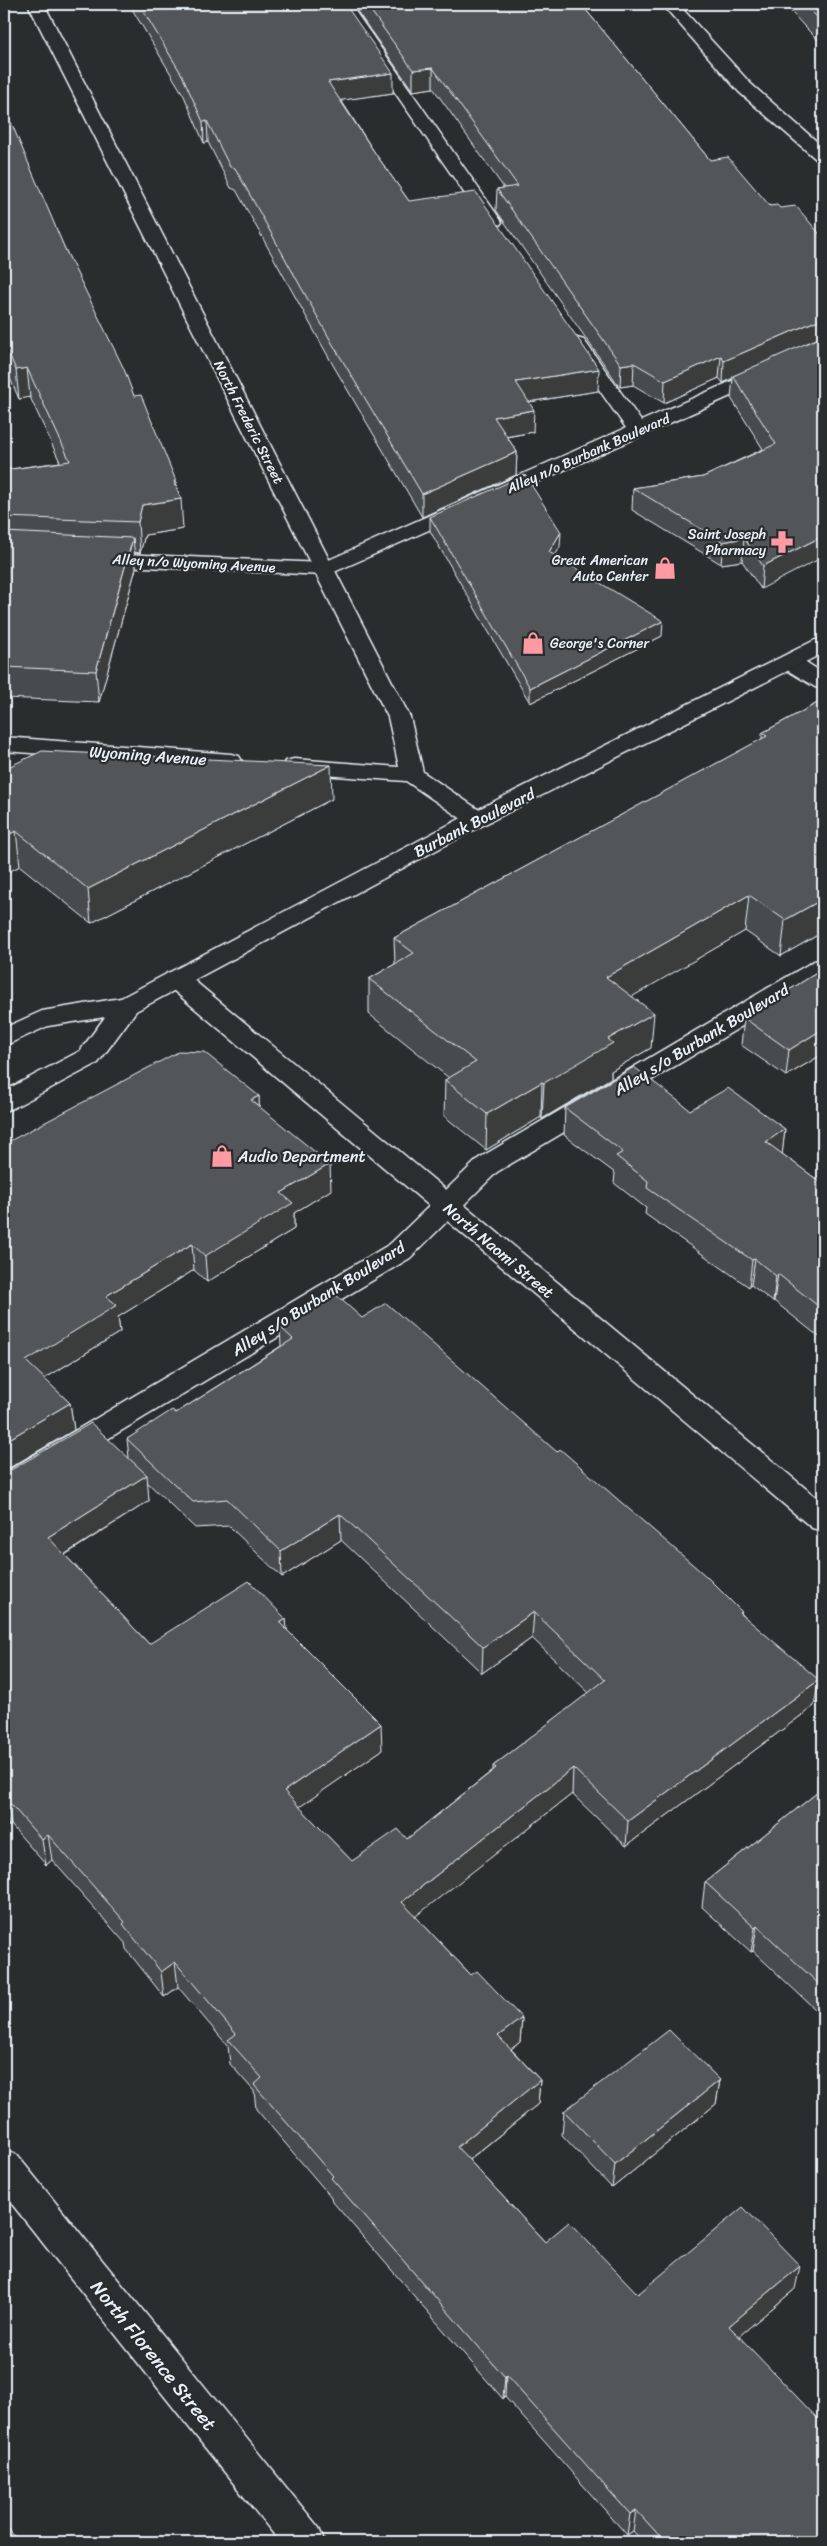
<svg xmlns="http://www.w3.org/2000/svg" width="827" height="2546" viewBox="0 0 827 2546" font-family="Sriracha,sans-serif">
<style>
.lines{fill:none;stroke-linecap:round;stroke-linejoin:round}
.service-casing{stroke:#e8f1f8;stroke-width:3}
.minor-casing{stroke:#e8f1f8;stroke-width:3}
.secondary-casing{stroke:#e8f1f8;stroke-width:3}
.primary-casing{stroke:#e8f1f8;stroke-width:3}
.service{fill:#2a2d2e;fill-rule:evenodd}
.minor{fill:#2a2d2e;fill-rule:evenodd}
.secondary{fill:#2a2d2e;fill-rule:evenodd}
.primary{fill:#2a2d2e;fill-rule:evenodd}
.wall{fill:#474b4d;stroke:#e8f1f8;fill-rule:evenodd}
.shaded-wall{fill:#3a3d3e;stroke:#e8f1f8}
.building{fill:#535759;stroke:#e8f1f8}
.labels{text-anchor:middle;stroke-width:4.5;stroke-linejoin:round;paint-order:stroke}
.far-street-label{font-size:14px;fill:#e8f1f8;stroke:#2a2d2e}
.far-poi-label{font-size:14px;fill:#e8f1f8;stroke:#2a2d2e;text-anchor:end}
.street-label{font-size:16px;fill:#e8f1f8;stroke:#2a2d2e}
.poi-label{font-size:16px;fill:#e8f1f8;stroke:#2a2d2e;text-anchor:start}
.near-street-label{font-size:19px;fill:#e8f1f8;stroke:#2a2d2e}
</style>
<rect width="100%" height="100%" fill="#2a2d2e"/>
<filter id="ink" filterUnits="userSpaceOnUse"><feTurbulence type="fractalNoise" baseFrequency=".02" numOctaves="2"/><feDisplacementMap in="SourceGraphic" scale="10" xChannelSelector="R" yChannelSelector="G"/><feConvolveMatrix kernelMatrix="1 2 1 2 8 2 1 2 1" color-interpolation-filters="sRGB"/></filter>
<g filter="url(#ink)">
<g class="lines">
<defs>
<path id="service" d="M334 4H350L502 222 499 226H487Z
M577 338 584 340 641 421 816 344 823 342V355L332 573 325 575 99 565 92 563 88 559 92 555 99 553 322 563 626 428 567 344 570 340Z
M823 959V978L497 1172 410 1258 14 1495 4 1498V1473L390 1244 479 1158 814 961Z"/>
<path id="minor" d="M28 4H44L410 717 423 772 485 814 489 819 485 824 477 826 469 824 406 781 294 773 286 771 283 766 286 761 294 759 399 767 388 717Z
M790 655 798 657 823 673V689L815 687 782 667 779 662 782 657Z
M4 737 231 754 239 756 242 761 239 766 231 768 4 751Z
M176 971 185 973 823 1503V1531L812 1528 167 985 164 979 167 973Z
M4 2151 17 2155 319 2528 324 2542H280L4 2194Z"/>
<path id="secondary" d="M662 4H678L751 84 823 147V161L817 160 739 92Z"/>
<path id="primary" d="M823 639V653L485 824 136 1011 98 1063 13 1108 4 1111V1091L80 1051 105 1017 48 1026 4 1046V1028L42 1011 121 998 469 814 815 640Z"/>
</defs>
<!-- service casing -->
<use href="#service" class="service-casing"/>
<!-- minor casing -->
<use href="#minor" class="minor-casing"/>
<!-- secondary casing -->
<use href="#secondary" class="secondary-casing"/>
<!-- primary casing -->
<use href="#primary" class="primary-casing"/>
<!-- service -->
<use href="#service" class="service"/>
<!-- minor -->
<use href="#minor" class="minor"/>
<!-- secondary -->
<use href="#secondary" class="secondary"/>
<!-- primary -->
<use href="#primary" class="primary"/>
</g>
<!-- wall -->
<path class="wall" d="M129 4H345L393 93 341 100 375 153 409 201 598 391 529 402 533 432 507 437 517 452 516 475 422 517 333 365 236 190 231 188 208 142 204 143 184 96Z
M352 4H581L710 160 770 206 780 208 823 238 761 589 742 561 721 564 632 510 633 488 703 477 763 449 731 398 733 378 723 383 719 378 664 403 633 385 620 387 496 210 497 189 504 188 433 88 413 91Z
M784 4H823V45L804 26Z
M4 120 65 249 134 396 176 481 183 529 145 535 140 553 134 552 136 568 99 702 4 698V470L60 462 30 397 19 399 9 376 4 377Z
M430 517 560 547 555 555 662 636 530 703 430 531Z
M823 700V932L781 956 745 931 632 996 651 1048 611 1071V1078L542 1119 541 1117 486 1150 444 1116 445 1080 449 1078 369 1014V979L395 964 394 938 762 739V733Z
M4 769 332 799 91 923 20 866 4 874Z
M823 969V1054L786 1076 741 1045 744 1018Z
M259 1096V1107L331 1190 294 1213V1229L207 1282 194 1270 118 1317 120 1332 44 1379 70 1403 74 1430 4 1471V1144Z
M565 1108 690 1110 785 1129 782 1154 823 1184V1340L774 1301 773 1302 751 1285 749 1287 645 1214 646 1208 614 1183 615 1173 564 1135Z
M362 1318 742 1614 814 1706 626 1846 572 1794 415 1916 471 1975 522 2018 520 2042 511 2049 540 2080 538 2104 469 2160 545 2242 638 2294 795 2289 739 2336 823 2542H643L633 2531 627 2535 505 2397 503 2399 332 2201 331 2197 256 2109 254 2091 230 2064 228 2046 178 1987 164 1997 126 1949 125 1943 52 1860 46 1865 11 1825 9 1827 4 1821V1472L129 1458 127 1439 176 1413 281 1346 280 1327ZM147 1482 195 1528 229 1526 282 1577 341 1540 482 1673 532 1638 589 1693 493 1766V1770L407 1839 352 1861 299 1807 382 1750 287 1630 286 1619 149 1644 65 1555 149 1501Z
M823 1788V2006L817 2011 753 1951 751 1952 702 1907 705 1882Z
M720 2080 716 2104 612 2188 562 2135 564 2111Z"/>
<!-- shaded-wall -->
<path class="shaded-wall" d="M433 68V88L413 91V70Z
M393 73V93L329 102 328 82Z
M207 121 208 142 204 143 203 122Z
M823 319V341L733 376V378L723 383 724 361 818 320Z
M4 347H6L9 376 4 377Z
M721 356 719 378 664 403 665 381Z
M634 363 633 385 620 387 621 365Z
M27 368 30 397 19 399 16 370Z
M599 369 598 391 515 404 516 382Z
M534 410 533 432 494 439V417Z
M517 452 516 475 422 517V494Z
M181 499 183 529 145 535 140 553 138 522 142 505Z
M561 532 560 547 549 566V552Z
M823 536V557L761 589 763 566Z
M133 538 136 568 99 702 96 671Z
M744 538 742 561 721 564 723 542Z
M663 621 662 636 530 703V688Z
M331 765 332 799 91 923 88 889Z
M16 831 20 866 4 874V837Z
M749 895 745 931 604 1013 606 977Z
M823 899V932L781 956 785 920Z
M654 1013 651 1048 611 1071V1078L542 1119 544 1083 608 1039Z
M823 1029V1054L786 1076 789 1050Z
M542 1082 541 1117 486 1150 487 1114Z
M259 1096 260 1122 251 1100Z
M785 1129 782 1156 766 1142Z
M330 1164 331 1190 294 1213V1229L207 1282 205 1256 281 1193Z
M192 1244 194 1270 118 1317 120 1332 29 1388 26 1361 106 1296Z
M755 1259 751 1285 749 1287 752 1260Z
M778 1274 774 1301 773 1302 776 1276Z
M70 1403 74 1430 4 1471V1442Z
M147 1475 149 1501 51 1563 48 1537Z
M340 1514 341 1540 282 1577 281 1551Z
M534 1612 532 1638 482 1673 483 1647Z
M286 1619 288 1645 280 1623Z
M819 1680 814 1706 626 1846 628 1821Z
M381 1724 382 1750 285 1817 284 1791Z
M573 1768 572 1794 402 1927V1902Z
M7 1800 11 1825 9 1827 4 1802Z
M48 1835 52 1860 46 1865 42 1840Z
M757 1926 753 1951 751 1952 755 1928Z
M175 1962 178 1987 164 1997 161 1972Z
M823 1986V2006L817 2011 822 1987Z
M522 2018 520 2042 497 2060 498 2036Z
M540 2080 538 2104 456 2170 457 2147Z
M720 2080 716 2104 612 2188 615 2164Z
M800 2266 795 2289 725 2348 729 2326Z
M506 2375 505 2397 503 2399 505 2377Z
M636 2510 633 2531 627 2535 630 2514Z"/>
<!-- building -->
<path class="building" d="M139 4H345L393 73 328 82 375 153 409 201 476 192 599 369 516 382 534 410 494 417 517 452 422 494 332 343 235 168 230 167 207 121 203 122 182 75Z
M366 4H581L710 160 728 157 770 206 777 205 780 208 796 206 823 238V319L818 320 724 361 721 356 665 381 634 363 621 365 497 189 518 186 433 68 413 70Z
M805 4H823V23L806 6Z
M4 120 5 123 11 122 65 249 124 369 134 396 141 395 176 481H174L181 499 142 505 138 522 4 517V470L70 461 27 368 16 370 6 347H4Z
M823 336V536L763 566 744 538 723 542 633 488 703 477 776 444 733 376Z
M525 475 561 532 549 552 663 621 530 688 430 517Z
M4 532 133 538 96 671 4 667Z
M823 700V899L785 920 749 895 606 977 654 1013 608 1039 613 1043 544 1083 542 1082 487 1114 445 1080 476 1062 369 979 414 953 394 938 767 736 762 733Z
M42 751 331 765 88 889 16 831 4 837V769Z
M823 969V1029L789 1050 744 1018Z
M180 1051 204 1052 259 1096 251 1100 330 1164 281 1193 293 1203 205 1256 192 1244 106 1296 117 1305 26 1361 70 1403 4 1442V1144Z
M634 1067 690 1110 728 1088 785 1129 766 1142 823 1184V1310L778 1274 776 1276 755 1259 752 1260 647 1188 648 1181 616 1156 623 1152 565 1108Z
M336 1295 362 1318 386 1303 557 1452 560 1449 707 1577 742 1612 740 1613 819 1680 628 1821 573 1768 402 1902 471 1975 477 1971 522 2018 498 2036 540 2080 457 2147 545 2242 569 2222 638 2294 743 2207 800 2266 729 2326 818 2419 823 2414V2542H665L636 2510 630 2514 506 2375 505 2377 331 2178 333 2176 254 2085 262 2078 228 2040 236 2034 175 1962 161 1972 123 1924 125 1922 48 1835 42 1840 7 1800 4 1802V1472L11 1470 91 1423 147 1475 48 1537 149 1644 249 1581 286 1619 280 1623 381 1724 284 1791 352 1861 398 1829 407 1839 496 1768 493 1766 605 1680 534 1612 483 1647 340 1514 281 1551 227 1499 193 1502 127 1439 172 1410 176 1413 293 1339 280 1327Z
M823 1788V1986L822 1987 757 1926 755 1928 705 1882Z
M669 2030 720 2080 615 2164 564 2111Z
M8 2528 18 2542H4V2531Z"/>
</g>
<!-- icons -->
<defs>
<symbol id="pharmacy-bare" viewBox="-9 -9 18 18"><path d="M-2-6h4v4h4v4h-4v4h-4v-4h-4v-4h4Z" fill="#ff9aa2" stroke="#2a2d2e" stroke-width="2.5" paint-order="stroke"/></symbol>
<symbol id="shop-bare" viewBox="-9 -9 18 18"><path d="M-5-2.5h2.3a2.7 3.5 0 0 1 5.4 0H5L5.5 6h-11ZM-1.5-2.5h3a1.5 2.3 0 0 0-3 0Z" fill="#ff9aa2" stroke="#2a2d2e" stroke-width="2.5" paint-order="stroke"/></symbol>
</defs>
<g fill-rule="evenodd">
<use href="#pharmacy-bare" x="766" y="526" width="32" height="32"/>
<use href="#shop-bare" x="649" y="552" width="32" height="32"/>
<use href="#shop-bare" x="517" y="627" width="32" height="32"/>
<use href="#shop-bare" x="206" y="1140" width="32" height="32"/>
</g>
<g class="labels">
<!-- far-street labels -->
<g class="far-street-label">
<text transform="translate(249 422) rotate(63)" y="5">North Frederic Street</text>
<text transform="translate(588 453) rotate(-24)" y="5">Alley n/o Burbank Boulevard</text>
<text transform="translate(194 563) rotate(3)" y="5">Alley n/o Wyoming Avenue</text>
</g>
<!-- far-poi labels -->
<g class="far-poi-label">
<text x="766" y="539">Saint Joseph<tspan x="766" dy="16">Pharmacy</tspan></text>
<text x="648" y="565">Great American<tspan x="648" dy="16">Auto Center</tspan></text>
<text x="550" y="648" text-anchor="start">George's Corner</text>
</g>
<!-- street labels -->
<g class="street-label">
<text transform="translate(148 755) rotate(4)" y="6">Wyoming Avenue</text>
<text transform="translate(474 822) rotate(-27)" y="6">Burbank Boulevard</text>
<text transform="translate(701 1039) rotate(-31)" y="6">Alley s/o Burbank Boulevard</text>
<text transform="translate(499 1250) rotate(40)" y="6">North Naomi Street</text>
<text transform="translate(318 1298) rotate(-32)" y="6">Alley s/o Burbank Boulevard</text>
</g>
<!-- poi labels -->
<g class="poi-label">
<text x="238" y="1162">Audio Department</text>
</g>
<!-- near-street labels -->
<g class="near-street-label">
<text transform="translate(154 2355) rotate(51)" y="7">North Florence Street</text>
</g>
</g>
<!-- margin -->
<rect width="827" height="2546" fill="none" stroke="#2a2d2e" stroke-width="20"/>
<rect x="10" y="10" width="807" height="2526" fill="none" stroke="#e8f1f8" stroke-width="2" filter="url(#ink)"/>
</svg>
